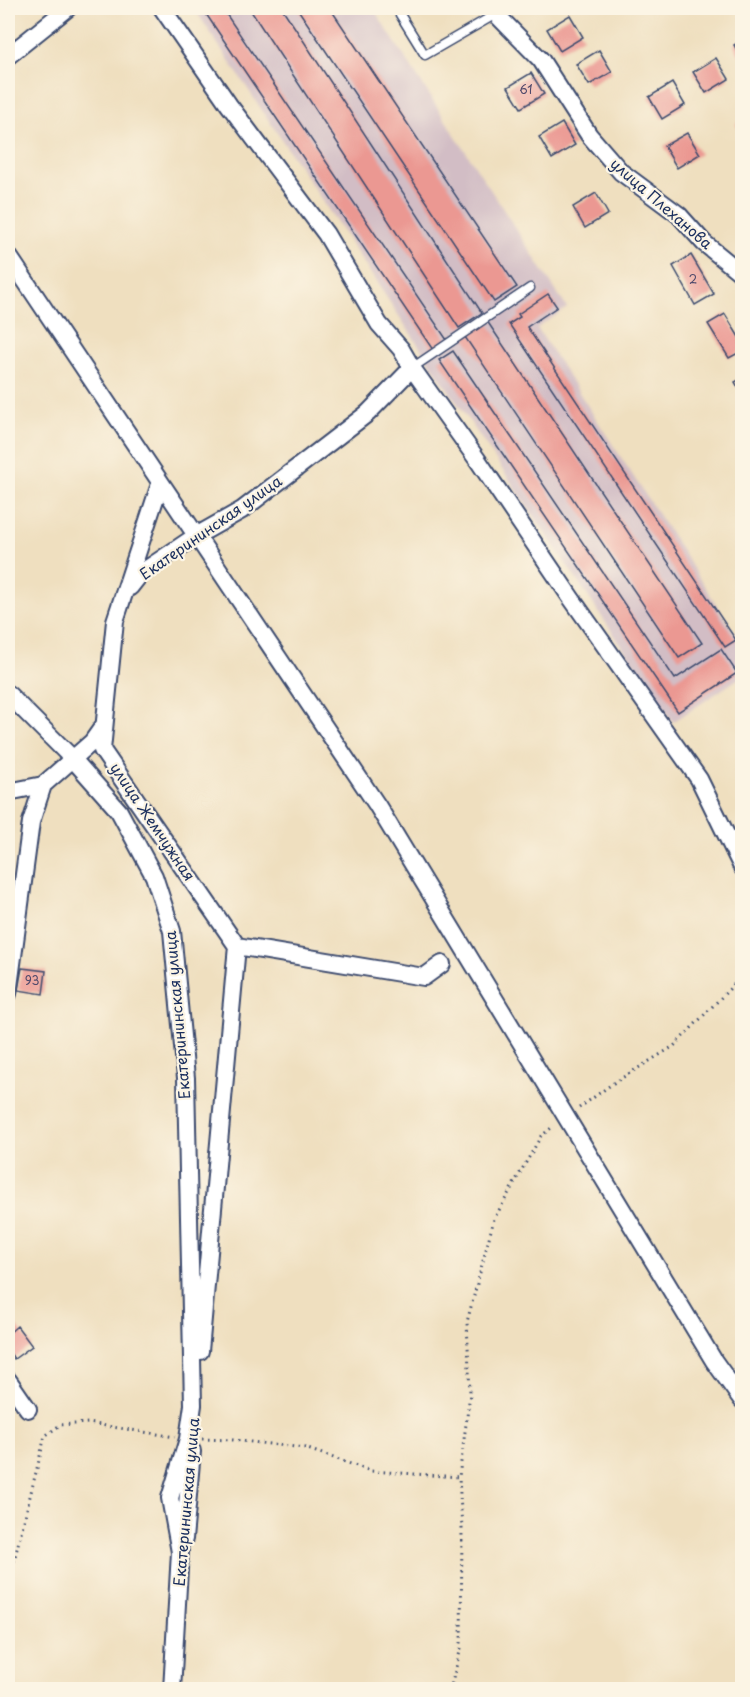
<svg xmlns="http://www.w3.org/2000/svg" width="750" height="1697" viewBox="0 0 750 1697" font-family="'Playpen Sans',sans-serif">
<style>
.industrial{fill:#d2bdc5}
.building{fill:#eb9892}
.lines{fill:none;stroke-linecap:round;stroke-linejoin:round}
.service-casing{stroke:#3b496d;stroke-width:11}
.minor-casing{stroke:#3b496d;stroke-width:20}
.path{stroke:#3b496d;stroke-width:3;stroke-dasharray:1.5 4.5;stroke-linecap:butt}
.service{stroke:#fff;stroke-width:8}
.minor{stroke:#fff;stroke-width:16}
.labels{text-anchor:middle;stroke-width:4.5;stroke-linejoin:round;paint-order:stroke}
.number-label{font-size:12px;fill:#4f496b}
.street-label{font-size:15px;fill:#1b2f5e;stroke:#fcf5e5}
</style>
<rect width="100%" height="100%" fill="#fcf5e5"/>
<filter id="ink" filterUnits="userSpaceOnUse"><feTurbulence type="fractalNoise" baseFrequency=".0167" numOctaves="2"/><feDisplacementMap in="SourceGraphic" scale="12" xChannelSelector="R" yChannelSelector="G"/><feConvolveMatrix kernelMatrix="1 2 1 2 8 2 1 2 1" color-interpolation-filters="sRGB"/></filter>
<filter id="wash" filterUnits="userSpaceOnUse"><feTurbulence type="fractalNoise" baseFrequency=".008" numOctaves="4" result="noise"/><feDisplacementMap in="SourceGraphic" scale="24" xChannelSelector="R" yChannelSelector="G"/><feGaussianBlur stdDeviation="1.35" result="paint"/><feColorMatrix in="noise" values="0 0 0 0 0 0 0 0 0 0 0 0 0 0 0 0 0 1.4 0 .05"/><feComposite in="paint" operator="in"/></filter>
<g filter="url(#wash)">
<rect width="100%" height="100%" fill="#efdfbf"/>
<!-- industrial -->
<path class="industrial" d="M194 8H373L567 308 537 328 742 644V676L673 722 437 373Z"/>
<g id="blocks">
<!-- building -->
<path class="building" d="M202 8H222L447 340 433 350Z
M249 8H282L482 313 459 328Z
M297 8H330L517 287 494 302Z
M570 15 583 37 560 51 547 29Z
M742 40V59L734 45Z
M599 50 612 72 589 85 576 64Z
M716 58 729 79 706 93 693 72Z
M531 73 544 94 521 108 508 87Z
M672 83 685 105 662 119 649 97Z
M742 120V135L736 124Z
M562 123 575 145 552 159 539 137Z
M687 133 700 154 677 168 664 146Z
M596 193 608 214 585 228 573 207Z
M691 255 714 294 695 305 673 266Z
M548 294 557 307 527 327 736 640 725 647 509 324 520 317 518 314Z
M725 314 742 342V351L729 358 708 324Z
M487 321 702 643 679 658 465 337Z
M453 351 675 679 721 649 737 673 678 712 439 360Z
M742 378V394L735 382Z
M22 968 46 971 43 994 18 990Z
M17 1326 32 1346 14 1359 8 1350V1334Z"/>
</g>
</g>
<g filter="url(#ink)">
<use href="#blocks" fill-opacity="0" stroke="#3b496d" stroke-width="1.5"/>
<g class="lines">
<defs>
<path id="service" d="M396 8 425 55 496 14
M412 368 530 288"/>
<path id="minor" d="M162 8 229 105 326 234 379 324 401 349 412 368 479 462 571 598 699 779 742 867
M490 8 541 60 589 135 621 172 679 215 704 243 742 274
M8 56 68 8
M8 255 377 805 714 1361 742 1400
M160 484 115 621 102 750 237 946 424 977 442 964
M130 587 141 573 196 536 242 510 368 413 412 368
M8 694 72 758 119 811 154 876 172 931 186 1078 193 1405 188 1439 170 1498 180 1552 172 1690
M8 792 43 785 92 742 104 725
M8 994 31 822 43 785
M200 1351 237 946
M8 1380 28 1409
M184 1539 192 1451"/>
</defs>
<!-- service casing -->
<use href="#service" class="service-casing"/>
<!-- minor casing -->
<use href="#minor" class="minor-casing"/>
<!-- path -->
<path class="path" d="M579 1108 612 1084 674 1046 742 976
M202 1439 233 1440 305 1448 371 1471 459 1477 470 1394 467 1322 494 1219 541 1136 554 1126
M8 1585 45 1436 60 1425 88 1423 175 1437
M450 1690 461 1648 462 1528 459 1477"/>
<!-- service -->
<use href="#service" class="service"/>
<!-- minor -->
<use href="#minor" class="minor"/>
</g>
</g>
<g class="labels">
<!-- number labels -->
<g class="number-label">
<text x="526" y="94">61</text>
<text x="693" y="284">2</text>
<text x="32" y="985">93</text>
</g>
<!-- street labels -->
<g class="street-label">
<text transform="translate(661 204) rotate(41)" y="5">улица Плеханова</text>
<text transform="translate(211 528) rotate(-35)" y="5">Екатерининская улица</text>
<text transform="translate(152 822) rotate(56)" y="5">улица Жемчужная</text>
<text transform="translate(178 1015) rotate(-95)" y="5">Екатерининская улица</text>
<text transform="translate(187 1502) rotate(-85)" y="5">Екатерининская улица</text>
</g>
</g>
<!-- margin -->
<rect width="750" height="1697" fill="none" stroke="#fcf5e5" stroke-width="30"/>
</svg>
